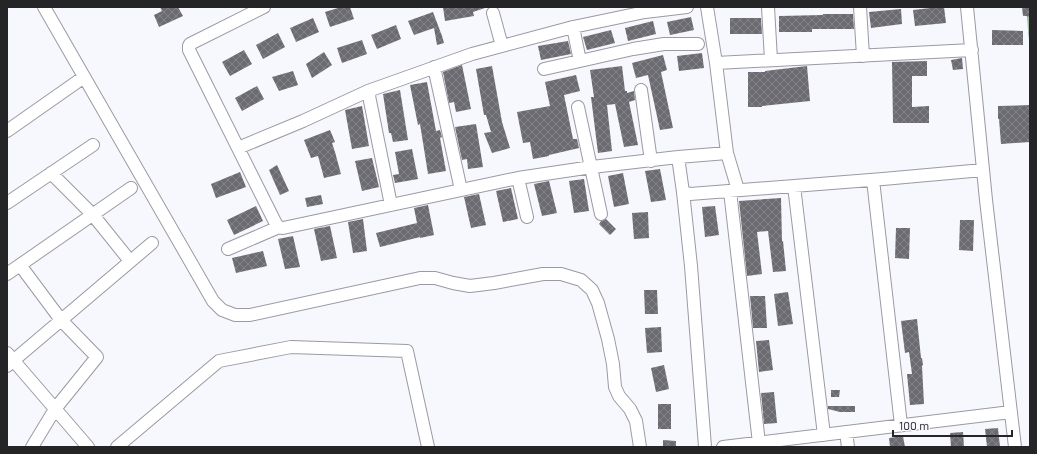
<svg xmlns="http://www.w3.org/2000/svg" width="1037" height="454" viewBox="0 0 1037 454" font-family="Barlow,sans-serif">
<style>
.forest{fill:url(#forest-firs)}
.building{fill:url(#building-cross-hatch)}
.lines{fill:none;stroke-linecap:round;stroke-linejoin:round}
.minor-casing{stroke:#9b9aa1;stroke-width:14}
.minor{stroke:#fff;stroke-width:12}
</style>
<defs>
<pattern id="forest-firs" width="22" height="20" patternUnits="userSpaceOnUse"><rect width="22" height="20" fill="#a1bda9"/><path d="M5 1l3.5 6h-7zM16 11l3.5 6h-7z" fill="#8aa291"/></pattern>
<pattern id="building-cross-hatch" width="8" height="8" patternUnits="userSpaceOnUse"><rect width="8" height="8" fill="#6b6b71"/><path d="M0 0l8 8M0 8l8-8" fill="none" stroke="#848488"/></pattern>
</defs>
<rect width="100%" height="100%" fill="#f7f7fe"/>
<!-- forest -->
<path class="forest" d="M1026 7H1030V52Z"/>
<!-- building -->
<path class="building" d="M160 7H178L183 16 159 27 154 15 162 11Z
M341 7H350L354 19 330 27 325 12Z
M443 7H485V8L473 12 474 16 445 21Z
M939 7H944L946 23 915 26 913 10Z
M1022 7H1029V16H1023Z
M901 9 902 24 871 28 869 12Z
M433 12 442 36 444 43 437 45 434 28 414 35 408 21Z
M823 14H853L854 29H812V32H779V16L823 15Z
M691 17 694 30 670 35 667 22Z
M313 18 319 32 296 42 290 28Z
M730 18H761L762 34H730Z
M653 21 656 34 628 41 625 28Z
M396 25 401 39 377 49 371 35Z
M611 30 615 43 587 50 583 37Z
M992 30 1023 31V45H992Z
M278 33 285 47 263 59 256 45Z
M362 40 367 54 342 63 337 48Z
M568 41 571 54 541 60 538 46Z
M244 50 252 64 230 76 222 62Z
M324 52 332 65 312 78 306 64Z
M702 53 704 68 679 71 677 56Z
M663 55 667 70 661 72 673 128 660 130 648 75 636 78 632 63Z
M962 58 963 69 953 70 951 60Z
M927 61V76H912V107L929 106V123H893L892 62Z
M462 65 471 109 456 112 454 102 449 103 443 72Z
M492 66 502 122 510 148 492 153 484 133 491 132 486 115H484L476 69Z
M622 66 625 91H627V93L634 91 635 100 629 102 638 145 624 147 615 104 607 105 612 151 598 153 591 97H594L590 70Z
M807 66 810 101 781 104 762 106V107H748V72H765V71Z
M293 71 298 85 279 91 272 77Z
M576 75 580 91 564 95 573 139H577L579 148 549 155V156L533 159 530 142 523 143 517 112 550 106 545 82Z
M427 82 436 131 440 130 442 137 440 138 446 171 428 174 420 124 418 125 410 85Z
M257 86 264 99 242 111 235 98Z
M400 90 408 140 393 142 391 133H389L383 94Z
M1030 105V142L1001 144 999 119H998V106Z
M362 106 369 146 352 149 345 110Z
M476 124 483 167 468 169 467 159 462 160 455 127Z
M330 130 335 142 332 143 335 152 341 174 324 178 318 156 311 158 304 140Z
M412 149 418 179 395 183 393 175 399 174 395 152Z
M372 158 379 187 362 191 355 161Z
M277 165 289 191 280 195 269 170Z
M660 169 666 200 651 202 645 171Z
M240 172 246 187 216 198 211 184Z
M623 173 629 204 614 207 608 176Z
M584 179 589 211 574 213 569 181Z
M549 181 557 213 542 216 534 184Z
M511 188 518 219 503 222 496 191Z
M479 194 486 225 471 228 464 197Z
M321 195 323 204 307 207 305 198Z
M781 198 782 241H783L786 271 773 272 768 231 757 232 762 274 747 276 739 201Z
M428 205 434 235 420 238V237L380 247 376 233 417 223 414 208Z
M256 206 263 221 234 235 227 220Z
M715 206 719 235 705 237 702 207Z
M648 212 649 238 634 239 632 213Z
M363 219 367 251 353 253 348 222Z
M606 219 616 229 610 235 599 224 601 221Z
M960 220H974L973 251 959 250Z
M330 226 337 258 321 261 314 229Z
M896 228H910L909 259 895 258Z
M293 236 300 267 285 269 278 239Z
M263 251 267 266 236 273 232 258Z
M644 290H657L658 314H645Z
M788 292 793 324 778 326 774 294Z
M750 296H765L767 328H753Z
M917 319 921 358H922L923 365 922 366 924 404 910 405 907 374H912L909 352 905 353 901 321Z
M661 327 662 352 647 353 645 328Z
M769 340 773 370 759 372 756 341Z
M664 365 669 389 656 392 651 368Z
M831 390H840L839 397H831Z
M774 392 777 423 764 424 761 393Z
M658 404H671V429H658Z
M828 406H855V412H840L828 409Z
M998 428 1000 447H987L985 429Z
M963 432 964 447H951L950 433Z
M903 436 905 447H890L889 438Z
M663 440 676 441V447H663Z"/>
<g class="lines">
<defs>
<path id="minor" d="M44 7 213 301 222 310 235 315H250L420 278H435L453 283 470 286 494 283 543 274H561L581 280 592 290 598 303 608 339 613 364 615 387 619 396 630 409 636 421 640 447
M264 7 190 44 189 46V50L276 224 279 227 283 228 518 178 592 167 678 157 727 153
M707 7 716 63 972 50
M768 7 771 60
M860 7 863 56
M967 7 986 200 1015 447
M493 13 502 46
M580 61 633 49 664 44H698
M716 63 727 153 738 190
M434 67 461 190
M544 69 580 61 573 27
M641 90 651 161
M368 91 391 205
M578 107 601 214
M7 131 84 77
M238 148 303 121 368 91 472 54 573 27 645 12 687 7
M678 157 683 192 690 194 883 179 983 170
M51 173 93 215 130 261
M518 178 527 217
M873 180 901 425
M794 186 824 435
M730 191 759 443
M683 192 691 266 705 447
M7 203 93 145
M228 249 279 227
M20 265 61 320 97 357 55 409 32 447
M7 274 131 188
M7 353 88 447
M7 366 152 243
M846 432 848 447
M117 447 219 361 291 347 407 351 428 447
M723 447 1011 412"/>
</defs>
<!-- minor casing -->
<use href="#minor" class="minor-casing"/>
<!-- minor -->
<use href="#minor" class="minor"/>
</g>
<!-- border -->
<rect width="1037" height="454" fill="none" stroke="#252528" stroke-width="16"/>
<!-- scale -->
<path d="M893 430v6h119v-6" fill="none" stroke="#252528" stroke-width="2"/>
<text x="899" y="430" font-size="12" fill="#252528" stroke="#f7f7fe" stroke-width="3" paint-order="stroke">100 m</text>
</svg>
